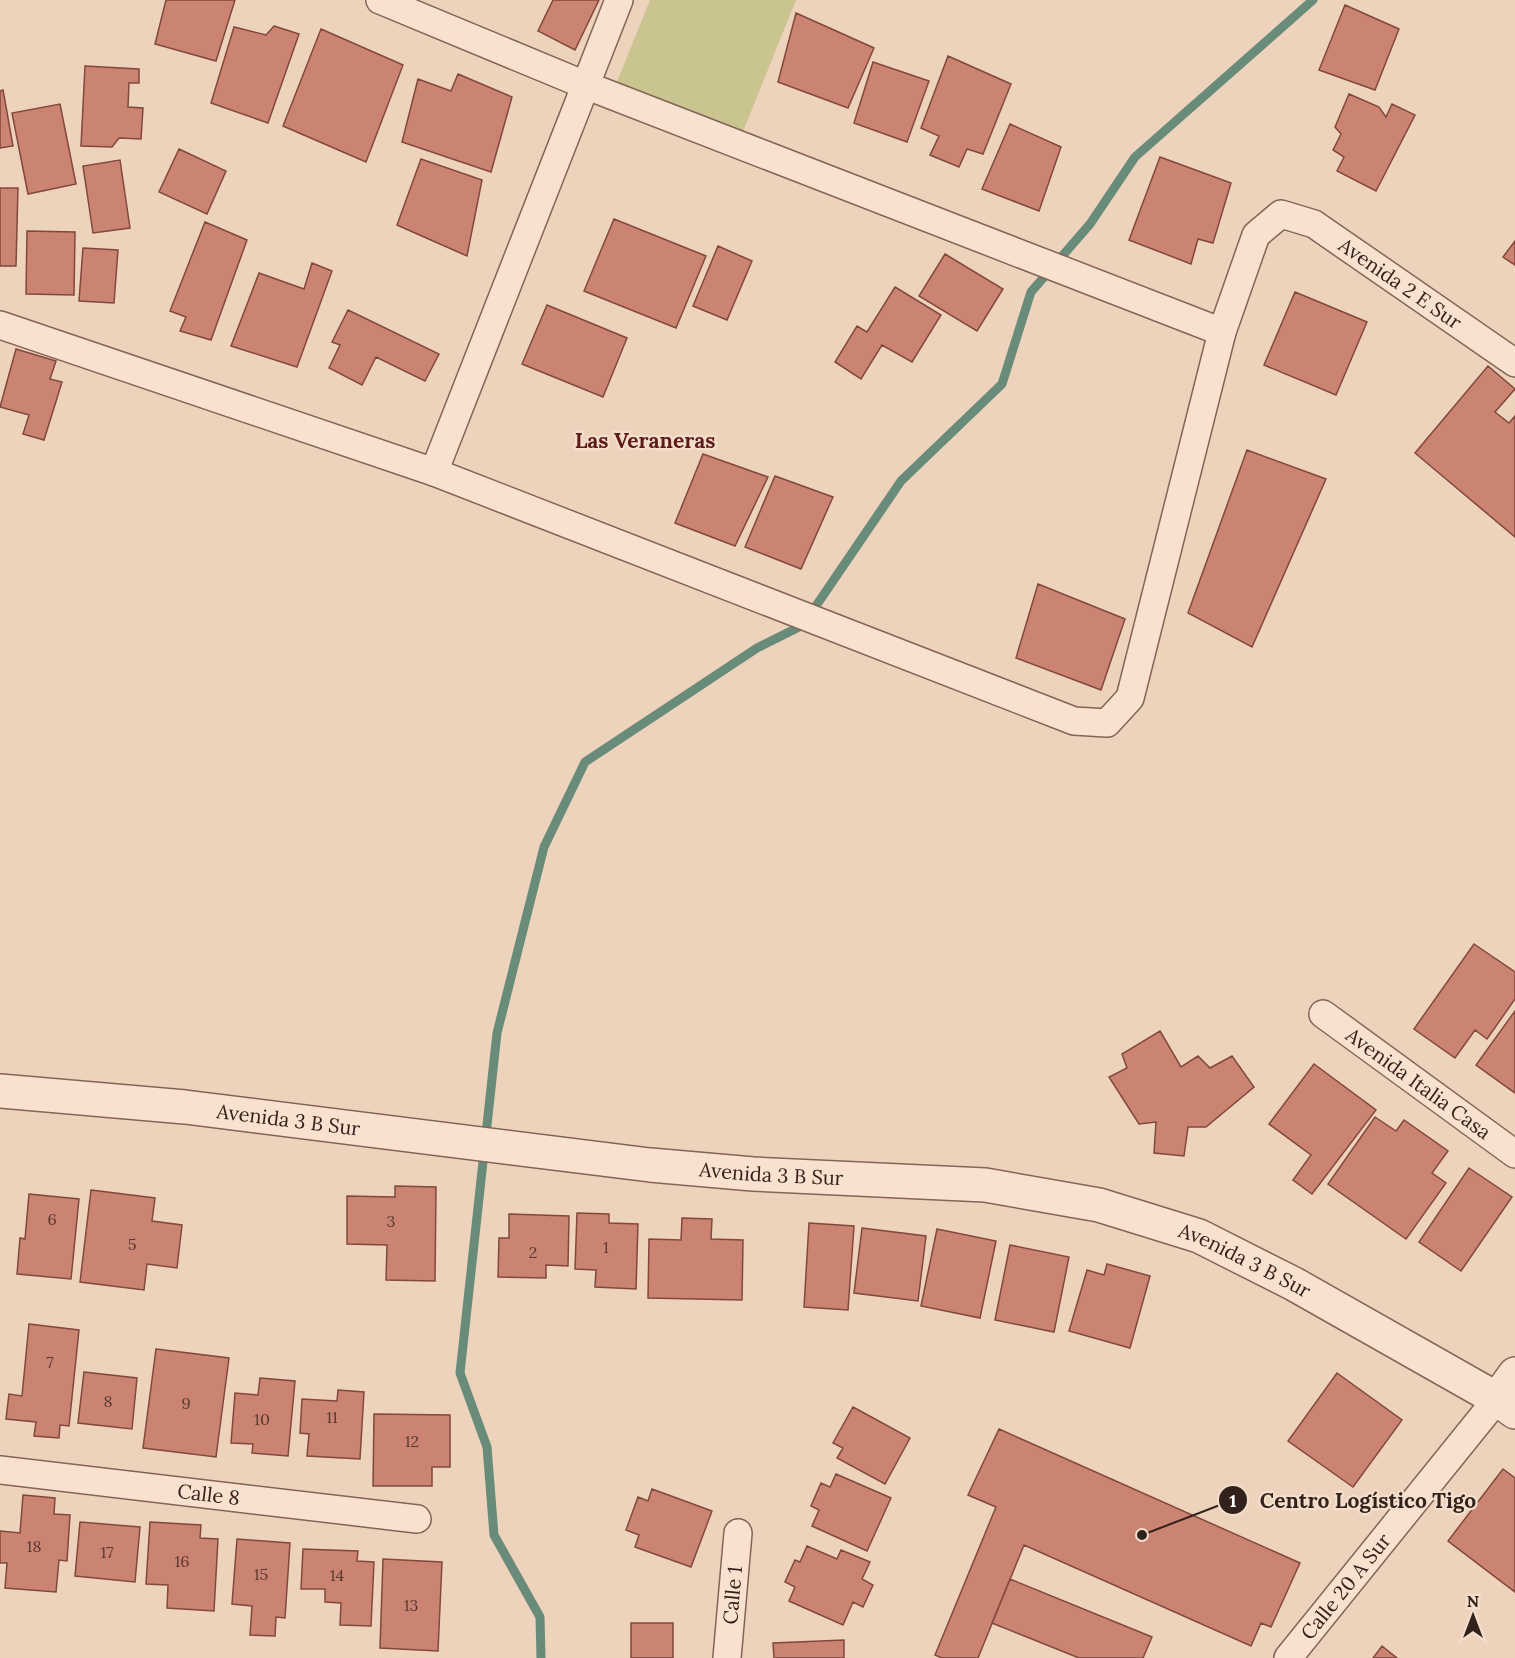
<svg xmlns="http://www.w3.org/2000/svg" width="1515" height="1658" viewBox="0 0 1515 1658" font-family="Lora,serif">
<style>
.green{fill:#cac491}
.lines{fill:none;stroke-linecap:round;stroke-linejoin:round}
.stream{stroke:#688b7a;stroke-width:9}
.building{fill:#cb8372;stroke:#83483c;stroke-width:1.5}
.minor-casing{stroke:#846456;stroke-width:30}
.tertiary-casing{stroke:#846456;stroke-width:36}
.minor{stroke:#f8e2cf;stroke-width:27}
.tertiary{stroke:#f8e2cf;stroke-width:33}
.labels{text-anchor:middle;stroke-width:4.5;stroke-linejoin:round;paint-order:stroke}
.number-label{font-size:16px;fill:#593a31}
.street-label{font-size:20px;fill:#33211b;stroke:#f4dfcc}
.neighbourhood-label{font-size:21px;font-weight:bold;fill:#5f1b1c;stroke:#f4dfcc}
.leader{fill:none;stroke:#33211b;stroke-width:2}
.callout-dot{fill:#33211b;stroke:#f4dfcc;stroke-width:2}
.mark-label{font-size:18px;text-anchor:middle;font-weight:bold;fill:#fff}
.callout-label{font-size:21px;text-anchor:middle;font-weight:bold;fill:#33211b;stroke:#f4dfcc;stroke-width:4.5;stroke-linejoin:round;paint-order:stroke}
</style>
<rect width="100%" height="100%" fill="#edd3bc"/>
<!-- green -->
<path class="green" d="M650 0H796L742 134 616 84Z"/>
<g class="lines">
<!-- stream -->
<path class="stream" d="M541 1658 540 1617 494 1535 487 1447 460 1373 497 1033 544 847 585 762 757 648 803 625 901 481 1002 384 1031 292 1090 224 1135 157 1313 0"/>
</g>
<!-- building -->
<path class="building" d="M166 0H235L216 61 155 44Z
M553 0H599L575 50 538 31Z
M1345 5 1399 29 1375 90 1319 70Z
M796 13 874 48 848 108 778 82Z
M274 26 299 34 268 123 211 103 234 27 266 35Z
M321 29 403 65 366 162 283 126Z
M948 56 1011 84 983 154 967 149 959 167 930 155 939 136 921 128Z
M873 62 929 81 907 142 854 123Z
M85 66 139 69V83H129L128 107 143 108 141 139 119 138 112 147 81 146Z
M458 74 512 97 491 172 402 142 418 79 451 91Z
M3 90 13 146 0 148V91Z
M1349 94 1379 107 1386 117 1392 104 1415 115 1376 191 1337 171 1344 157 1333 150 1341 134 1335 127Z
M60 104 76 184 28 194 12 113Z
M1010 124 1061 147 1039 211 982 189Z
M179 149 226 171 207 214 159 192Z
M1160 157 1231 183 1213 243 1198 239 1191 264 1129 240Z
M421 159 482 180 467 256 397 225Z
M120 160 130 228 93 233 83 166Z
M0 188H18L16 266H0Z
M614 219 706 256 676 328 584 291Z
M205 222 247 240 211 340 180 331 186 317 170 311Z
M27 231 75 232 74 295 26 294Z
M1515 241V265L1503 257Z
M718 246 752 261 727 320 693 306Z
M83 248 118 250 114 303 79 301Z
M945 254 1003 289 977 331 919 296Z
M312 263 332 271 297 367 231 346 259 273 304 289Z
M895 287 941 315 912 362 882 345 861 379 835 362 857 326 867 332Z
M1295 292 1367 322 1336 395 1264 365Z
M547 305 627 338 603 397 522 364Z
M348 310 439 354 425 381 376 357 362 385 329 368 340 345 332 342Z
M16 349 56 361 50 379 62 382 44 440 23 434 29 415 0 407Z
M1488 366 1515 389 1495 412 1509 423 1515 416V537L1415 453Z
M1247 450 1326 479 1252 647 1188 613Z
M703 454 768 477 735 546 675 523Z
M775 476 833 497 801 569 745 547Z
M1038 584 1125 619 1101 690 1016 658Z
M1474 944 1515 972V999L1487 1039 1475 1030 1455 1058 1414 1029Z
M1515 1011V1093L1476 1065Z
M1160 1031 1181 1067 1198 1056 1210 1068 1232 1056 1254 1087 1206 1127H1188L1184 1156 1154 1153 1156 1122 1139 1124 1109 1077 1127 1068 1122 1054Z
M1314 1064 1376 1110 1312 1194 1293 1180 1311 1155 1269 1124Z
M1375 1117 1396 1131 1404 1120 1448 1151 1432 1173 1446 1183 1406 1239 1328 1184Z
M1469 1168 1512 1197 1461 1271 1419 1242Z
M395 1186 436 1187 435 1281 386 1280 387 1245 347 1244V1196L395 1197Z
M91 1190 155 1198 152 1221 182 1225 177 1268 147 1264 144 1290 80 1282Z
M29 1194 79 1199 71 1279 17 1274 20 1238 25 1239Z
M577 1213 609 1214V1223L638 1224 636 1289 595 1287 596 1270 575 1269Z
M509 1214 569 1216 568 1266 546 1265V1278L498 1277 499 1238H509Z
M682 1218 712 1219 711 1239 743 1240 742 1300 648 1298 649 1239 681 1240Z
M809 1223 854 1226 848 1310 804 1307Z
M862 1228 926 1236 918 1301 854 1293Z
M937 1229 996 1241 980 1318 921 1306Z
M1010 1245 1069 1257 1054 1332 995 1320Z
M1107 1264 1150 1276 1130 1348 1069 1331 1087 1270 1104 1275Z
M29 1324 79 1330 69 1426 60 1425 59 1438 34 1436 36 1422 6 1419 9 1394 22 1396Z
M156 1349 229 1358 216 1457 143 1448Z
M84 1372 137 1378 132 1429 78 1423Z
M1337 1373 1402 1420 1353 1487 1288 1441Z
M260 1378 295 1381 288 1456 252 1453 253 1444 231 1443 235 1393 258 1395Z
M338 1390 364 1392 360 1459 307 1456 309 1434 300 1433 302 1399 337 1401Z
M853 1407 910 1438 885 1484 837 1458 843 1448 833 1443Z
M374 1414 450 1415V1467H432V1486H373Z
M999 1429 1300 1563 1271 1627 1261 1623 1251 1646 1024 1545 978 1658H942L935 1655 996 1507 968 1495Z
M1503 1469 1515 1478V1592L1448 1541Z
M836 1474 891 1498 867 1551 812 1526 819 1510 811 1506 821 1483 830 1487Z
M652 1489 712 1511 691 1567 635 1547 639 1535 626 1530 638 1497 648 1501Z
M23 1495 55 1498 54 1514 70 1515 67 1561 59 1560 56 1592 5 1588 7 1563H0V1531L20 1533Z
M80 1522 140 1527 135 1582 75 1576Z
M150 1522 201 1525 200 1538 218 1539 214 1611 167 1608 168 1585 146 1584Z
M237 1539 290 1543 285 1618 276 1617 275 1636 250 1635 252 1606 232 1604Z
M807 1546 837 1559 841 1550 870 1562 862 1579 873 1585 863 1607 853 1602 843 1625 789 1601 795 1587 785 1582 795 1560 800 1562Z
M303 1549 358 1551 357 1561 374 1562 371 1626 340 1625 341 1603 325 1602V1589H301Z
M383 1559 442 1562 438 1651 380 1648Z
M1010 1579 1152 1637 1143 1658H1079L992 1623Z
M631 1623H673V1658H631Z
M844 1640V1658H774L773 1643Z
M1382 1646 1397 1658H1373Z"/>
<g class="lines">
<defs>
<g id="minor">
<path d="M380 0 585 85 1222 332"/>
<path id="s1" d="M0 325 434 472 1074 721 1107 723 1130 698 1222 332 1256 235 1281 214 1314 224 1515 363"/>
<path d="M434 472 619 0"/>
<path id="s2" d="M1323 1014 1515 1154"/>
<path id="s3" d="M0 1470 417 1519"/>
<path id="s4" d="M727 1658 738 1533"/>
<path id="s5" d="M1288 1658 1497 1399"/>
</g>
<g id="tertiary">
<path id="s6" d="M0 1091 185 1107 650 1165 753 1174 985 1185 1099 1205 1199 1236 1294 1284 1497 1399 1515 1412"/>
<path d="M1497 1399 1515 1374"/>
</g>
</defs>
<!-- minor casing -->
<use href="#minor" class="minor-casing"/>
<!-- tertiary casing -->
<use href="#tertiary" class="tertiary-casing"/>
<!-- minor -->
<use href="#minor" class="minor"/>
<!-- tertiary -->
<use href="#tertiary" class="tertiary"/>
</g>
<g class="labels">
<!-- number labels -->
<g class="number-label">
<text x="52" y="1225">6</text>
<text x="391" y="1227">3</text>
<text x="132" y="1250">5</text>
<text x="606" y="1253">1</text>
<text x="533" y="1258">2</text>
<text x="50" y="1368">7</text>
<text x="108" y="1407">8</text>
<text x="186" y="1409">9</text>
<text x="332" y="1423">11</text>
<text x="262" y="1425">10</text>
<text x="412" y="1447">12</text>
<text x="34" y="1552">18</text>
<text x="107" y="1558">17</text>
<text x="182" y="1567">16</text>
<text x="261" y="1580">15</text>
<text x="337" y="1581">14</text>
<text x="411" y="1611">13</text>
</g>
<!-- street labels -->
<g class="street-label">
<text dy="7" stroke="none"><textPath href="#s1" startOffset="1864">Avenida 2 E Sur</textPath></text>
<text dy="7" stroke="none"><textPath href="#s2" startOffset="118">Avenida Italia Casa</textPath></text>
<text dy="7" stroke="none"><textPath href="#s6" startOffset="290">Avenida 3 B Sur</textPath></text>
<text dy="7" stroke="none"><textPath href="#s6" startOffset="776">Avenida 3 B Sur</textPath></text>
<text dy="7" stroke="none"><textPath href="#s6" startOffset="1262">Avenida 3 B Sur</textPath></text>
<text dy="7" stroke="none"><textPath href="#s3" startOffset="210">Calle 8</textPath></text>
<text dy="7" stroke="none"><textPath href="#s5" startOffset="92">Calle 20 A Sur</textPath></text>
<text dy="7" stroke="none"><textPath href="#s4" startOffset="63">Calle 1</textPath></text>
</g>
<!-- neighbourhood labels -->
<g class="neighbourhood-label">
<text x="645" y="448">Las Veraneras</text>
</g>
</g>
<!-- callouts -->
<path class="leader" d="M1142 1535L1233 1500"/>
<g class="callout-dot">
<circle cx="1142" cy="1535" r="6"/>
<circle cx="1233" cy="1500" r="15"/>
</g>
<g class="mark-label">
<text x="1233" y="1507">1</text>
</g>
<g class="callout-label">
<text x="1368" y="1508">Centro Logístico Tigo</text>
</g>
<!-- north arrow -->
<g transform="translate(1473 1616)" stroke="#f4dfcc" stroke-width="4.5" paint-order="stroke">
<path d="M0-4.5L10 22L0 15L-10 22Z" fill="#33211b"/>
<text y="-9" font-size="16" font-weight="bold" text-anchor="middle" fill="#33211b">N</text>
</g>
</svg>
